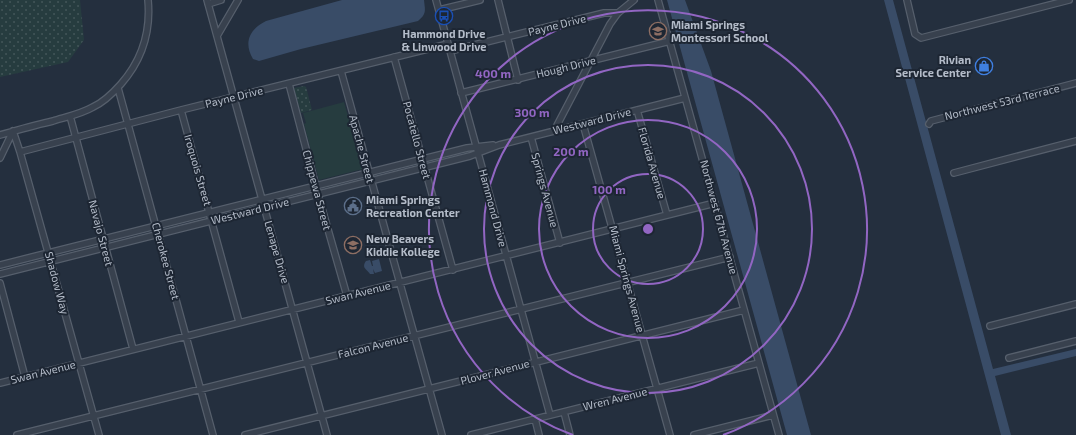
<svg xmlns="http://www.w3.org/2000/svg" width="1076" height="435" viewBox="0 0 1076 435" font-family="'Exo 2',sans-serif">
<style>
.green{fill:url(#green-dots)}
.pitch{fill:#263c3f}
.water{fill:#394c67}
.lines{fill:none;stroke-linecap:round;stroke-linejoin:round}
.minor-casing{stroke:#565f6c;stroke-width:8}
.minor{stroke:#38414e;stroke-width:5.5}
.ring{fill:none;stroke:#9266c3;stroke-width:2}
.labels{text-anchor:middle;stroke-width:4;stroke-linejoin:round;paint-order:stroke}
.street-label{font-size:11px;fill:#b4bcc9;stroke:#1d2633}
.poi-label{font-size:11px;font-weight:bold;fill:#b4bcc9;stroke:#1d2633;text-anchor:start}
.centre{fill:#9266c3;stroke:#1d2633;stroke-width:2}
.ring-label{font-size:12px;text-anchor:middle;font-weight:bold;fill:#9266c3;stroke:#1d2633;stroke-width:4;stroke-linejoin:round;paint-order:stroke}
</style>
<defs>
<pattern id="green-dots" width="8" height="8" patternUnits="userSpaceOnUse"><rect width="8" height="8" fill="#263c3f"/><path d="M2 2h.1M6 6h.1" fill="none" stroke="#435659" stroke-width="1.8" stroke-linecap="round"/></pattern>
</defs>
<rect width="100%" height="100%" fill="#242f3e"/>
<!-- green -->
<path class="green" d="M0 0H80L84 40 68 62 0 77Z
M304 86 306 87 312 110 301 113 294 88Z"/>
<!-- pitch -->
<path class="pitch" d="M344 102 363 169 319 180 304 124 306 123 303 113Z"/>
<!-- water -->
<path class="water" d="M342 0H424C425 10 427 14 418 21L301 49 259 61 253 59C243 42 250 29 266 21Z
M667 0H685L711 71 811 435H787Z
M884 0H893L993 369 1076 349V356L995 376 1011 435H1001Z
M379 259 382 271 375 273 373 269 374 274H370C367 269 361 268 366 261L370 260 372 266H373L372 261Z"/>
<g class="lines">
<defs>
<path id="minor" d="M207 0 327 435
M436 0 550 415
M498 0 518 80
M658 0 779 435
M907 0 915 34 921 38 1069 0
M208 4 221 0
M439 10 480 0
M217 36 238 0
M450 51 604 13H618
M394 57 453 270
M341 71 442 435
M289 84 319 198 347 296
M118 88 213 435
M461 93 670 41
M181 110 239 322
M637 110 667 215
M70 116 133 349
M583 124 670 435
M929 124 931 121 1076 83
M13 131 20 152 99 435
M554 131 610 24 618 13 634 0
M0 135C18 130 35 125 53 121 66 117 81 114 93 107 104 102 113 93 121 84 142 60 151 32 148 0
M531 137 560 243
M20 152 181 110 448 44
M0 158 13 131
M954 173 1076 141
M0 265 467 148 493 145
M0 274 470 156 499 145 685 98
M0 283 25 377
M990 326 1076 304
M1009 358 1076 341
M0 383 715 203
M564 412 570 435
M535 419 539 435
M17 435 730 257
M245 435 744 310
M471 435 759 363
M694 435 773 415"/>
</defs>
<!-- minor casing -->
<use href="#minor" class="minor-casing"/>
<!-- minor -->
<use href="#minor" class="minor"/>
</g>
<!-- distance rings -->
<g class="ring">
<circle cx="648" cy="229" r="55"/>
<circle cx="648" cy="229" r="109"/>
<circle cx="648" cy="229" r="164"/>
<path d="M573 435A219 219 0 1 1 723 435"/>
</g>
<!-- icons -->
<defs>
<symbol id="bus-ring" viewBox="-11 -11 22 22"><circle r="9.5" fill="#1d2633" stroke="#1a4fb4" stroke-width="1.5"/><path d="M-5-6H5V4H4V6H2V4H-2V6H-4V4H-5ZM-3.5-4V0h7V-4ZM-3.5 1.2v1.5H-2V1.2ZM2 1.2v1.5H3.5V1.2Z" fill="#1a4fb4"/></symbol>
<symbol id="school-ring" viewBox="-11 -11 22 22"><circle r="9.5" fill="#1d2633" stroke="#8d6e63" stroke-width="1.5"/><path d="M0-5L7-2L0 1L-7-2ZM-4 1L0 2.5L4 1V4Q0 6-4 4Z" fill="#8d6e63"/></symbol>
<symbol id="shop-ring" viewBox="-11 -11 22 22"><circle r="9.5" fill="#1d2633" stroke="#3f7fe0" stroke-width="1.5"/><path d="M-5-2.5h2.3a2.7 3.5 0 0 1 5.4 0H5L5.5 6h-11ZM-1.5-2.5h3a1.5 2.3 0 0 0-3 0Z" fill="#3f7fe0"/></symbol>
<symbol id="civic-ring" viewBox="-11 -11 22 22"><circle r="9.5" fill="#1d2633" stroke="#5c6f8a" stroke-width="1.5"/><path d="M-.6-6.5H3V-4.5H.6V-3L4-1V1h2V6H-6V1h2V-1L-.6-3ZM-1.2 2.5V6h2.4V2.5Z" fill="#5c6f8a"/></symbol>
</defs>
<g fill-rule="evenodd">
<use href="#bus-ring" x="434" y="6" width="20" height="20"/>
<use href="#school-ring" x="648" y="21" width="20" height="20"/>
<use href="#shop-ring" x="974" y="56" width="20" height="20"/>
<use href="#civic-ring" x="343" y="196" width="20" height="20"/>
<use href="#school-ring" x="343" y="235" width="20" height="20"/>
</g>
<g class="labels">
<!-- street labels -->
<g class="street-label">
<text transform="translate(557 25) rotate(-14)" y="4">Payne Drive</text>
<text transform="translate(566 67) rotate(-14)" y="4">Hough Drive</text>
<text transform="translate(234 97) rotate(-14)" y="4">Payne Drive</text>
<text transform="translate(1002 102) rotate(-14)" y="4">Northwest 53rd Terrace</text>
<text transform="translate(592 121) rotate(-14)" y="4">Westward Drive</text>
<text transform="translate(417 140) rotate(75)" y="4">Pocatello Street</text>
<text transform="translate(362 149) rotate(75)" y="4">Apache Street</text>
<text transform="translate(652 163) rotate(74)" y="4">Florida Avenue</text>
<text transform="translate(198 170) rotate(74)" y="4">Iroquois Street</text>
<text transform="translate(317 190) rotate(75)" y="4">Chippewa Street</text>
<text transform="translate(545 190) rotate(75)" y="4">Springs Avenue</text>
<text transform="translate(493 208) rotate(75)" y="4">Hammond Drive</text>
<text transform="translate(250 211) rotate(-14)" y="4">Westward Drive</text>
<text transform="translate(719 217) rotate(75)" y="4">Northwest 67th Avenue</text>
<text transform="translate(101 233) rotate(75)" y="4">Navajo Street</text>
<text transform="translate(277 252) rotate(74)" y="4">Lenape Drive</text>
<text transform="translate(166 261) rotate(75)" y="4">Cherokee Street</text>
<text transform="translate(627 279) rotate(75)" y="4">Miami Springs Avenue</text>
<text transform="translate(57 283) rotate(75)" y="4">Shadow Way</text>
<text transform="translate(358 293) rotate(-14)" y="4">Swan Avenue</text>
<text transform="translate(373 346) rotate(-14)" y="4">Falcon Avenue</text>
<text transform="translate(43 372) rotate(-14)" y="4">Swan Avenue</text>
<text transform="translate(495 372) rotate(-15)" y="4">Plover Avenue</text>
<text transform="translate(615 399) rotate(-14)" y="4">Wren Avenue</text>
</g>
<!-- poi labels -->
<g class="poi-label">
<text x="671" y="29">Miami Springs<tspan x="671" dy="13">Montessori School</tspan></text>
<text x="444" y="38" text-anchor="middle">Hammond Drive<tspan x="444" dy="13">&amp; Linwood Drive</tspan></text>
<text x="971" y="64" text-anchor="end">Rivian<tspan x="971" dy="13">Service Center</tspan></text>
<text x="366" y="204">Miami Springs<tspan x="366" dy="13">Recreation Center</tspan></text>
<text x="366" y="243">New Beavers<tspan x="366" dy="13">Kiddie Kollege</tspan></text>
</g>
</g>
<circle cx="648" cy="229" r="6" class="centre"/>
<g class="ring-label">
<text x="493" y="78">400 m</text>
<text x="532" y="117">300 m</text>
<text x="571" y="156">200 m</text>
<text x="609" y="194">100 m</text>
</g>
</svg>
